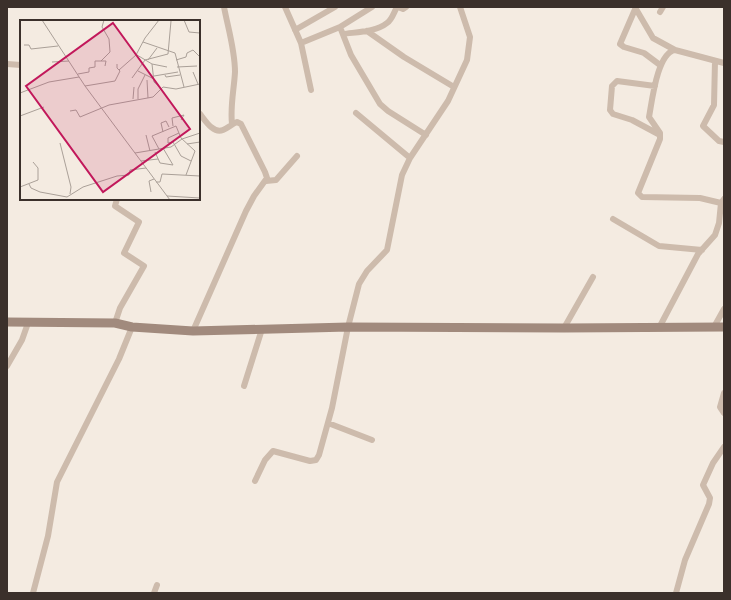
<svg xmlns="http://www.w3.org/2000/svg" width="731" height="600" viewBox="0 0 731 600" font-family="Rubik,sans-serif">
<style>
.lines{fill:none;stroke-linecap:round;stroke-linejoin:round}
.street{stroke:#cdbbac;stroke-width:6}
.secondary{stroke:#a18a7d;stroke-width:9}
.inset-road{fill:none;stroke:#aaa098;stroke-width:1}
.view{fill:#c2185b;fill-opacity:0.15;stroke:#c2185b;stroke-width:2}
.inset-edge{fill:none;stroke:#3b302b;stroke-width:2}
</style>
<rect width="100%" height="100%" fill="#f4ebe1"/>
<g class="lines">
<!-- street -->
<path class="street" d="M224 7C228 28 235 50 235 72 234 90 230 106 232 124
M285 7 301 43 311 90
M398 7 403 9 406 7
M636 7 620 44 624 47 644 53 660 65
M636 9 653 38 675 50
M660 12 663 7
M340 27 351 55 380 104 388 111 426 135
M295 30 335 7
M367 31 404 57 454 87
M343 34C356 32 376 32 387 23 392 20 394 12 397 7
M301 43 340 27 372 7
M715 61 714 105 703 126 719 141 724 142
M7 64 21 65
M655 86 617 81 612 86 610 110 613 114 632 120 660 135
M356 113 410 158
M266 181 276 180 297 156
M721 203 700 198 642 197 638 193 660 139V133L649 117C652 102 657 53 675 50L724 63
M613 219 659 246 702 250
M115 323 120 308 144 266 124 253 139 222 115 206 117 199
M660 326 698 254 715 235 719 223 721 203 724 199
M714 327 724 309
M564 328 593 277
M193 331 246 211 254 196 267 178 265 172 241 124 237 122C232 124 228 128 223 130 213 134 205 120 200 114
M7 366 22 340 28 323
M244 386 262 329
M724 393 720 407 724 413
M328 423 372 440
M255 481 265 460 273 451 310 461 316 460 319 455 332 408 348 327 359 284 367 271 387 250 402 175 410 158 448 101 467 60 470 37 460 7
M33 593 48 536 57 482 119 359 132 327
M154 593 157 585
M676 593 685 560 709 504 710 498 703 485 713 463 724 447"/>
<!-- secondary -->
<path class="secondary" d="M7 322 115 323 132 327 193 331 348 327 564 328 724 327"/>
</g>
<!-- overview -->
<g transform="translate(20 20)">
<rect width="180" height="180" fill="#f4ebe1"/>
<path class="inset-road" d="M22 0 65 66 150 180M164 0 169 12 180 13M123 22 155 33 164 67M4 25H9L11 29 38 26M117 35 132 44 134 62 141 68M128 40 137 28M156 40 166 37 167 33 173 30 180 37M81 41 90 32 89 19 82 7 84 0M32 42 49 41M132 44 147 47M157 47 177 46M99 50 116 35 125 18 139 0M118 51 134 59M173 52 178 64M58 54 69 52V48L75 47V41H86L85 46M145 55 146 57 160 55M134 56 158 52M112 58 125 40 148 34 151 1M127 60 128 78M65 66 95 61 100 51 97 48V44M0 73 29 62 59 57M113 79 114 67M118 79V69L125 55M50 91 56 90 60 97 89 85 133 77 143 67 156 69 180 64M0 96 24 87M153 106 152 98 164 95 161 100M143 112 141 103 146 101 149 107M159 113 148 118V123L153 122 161 136 171 141M126 115 130 131M40 123 51 167 50 174M167 124 180 122M139 129 132 116 156 106 161 118 175 131 166 155M135 132 140 143 153 145 143 128M115 133 151 127 162 119 180 113M121 141 138 139M136 162H140L142 154 180 156M9 164 11 168 20 172 47 177 63 167 97 156 109 155 110 150 126 148M0 167 18 160V148L13 142M131 172 129 161 134 159M147 176 180 178"/>
<path class="view" d="M93 3 170 109 83 172 6 66Z"/>
<rect width="180" height="180" class="inset-edge"/>
</g>
<!-- border -->
<rect width="731" height="600" fill="none" stroke="#3b302b" stroke-width="16"/>
</svg>
